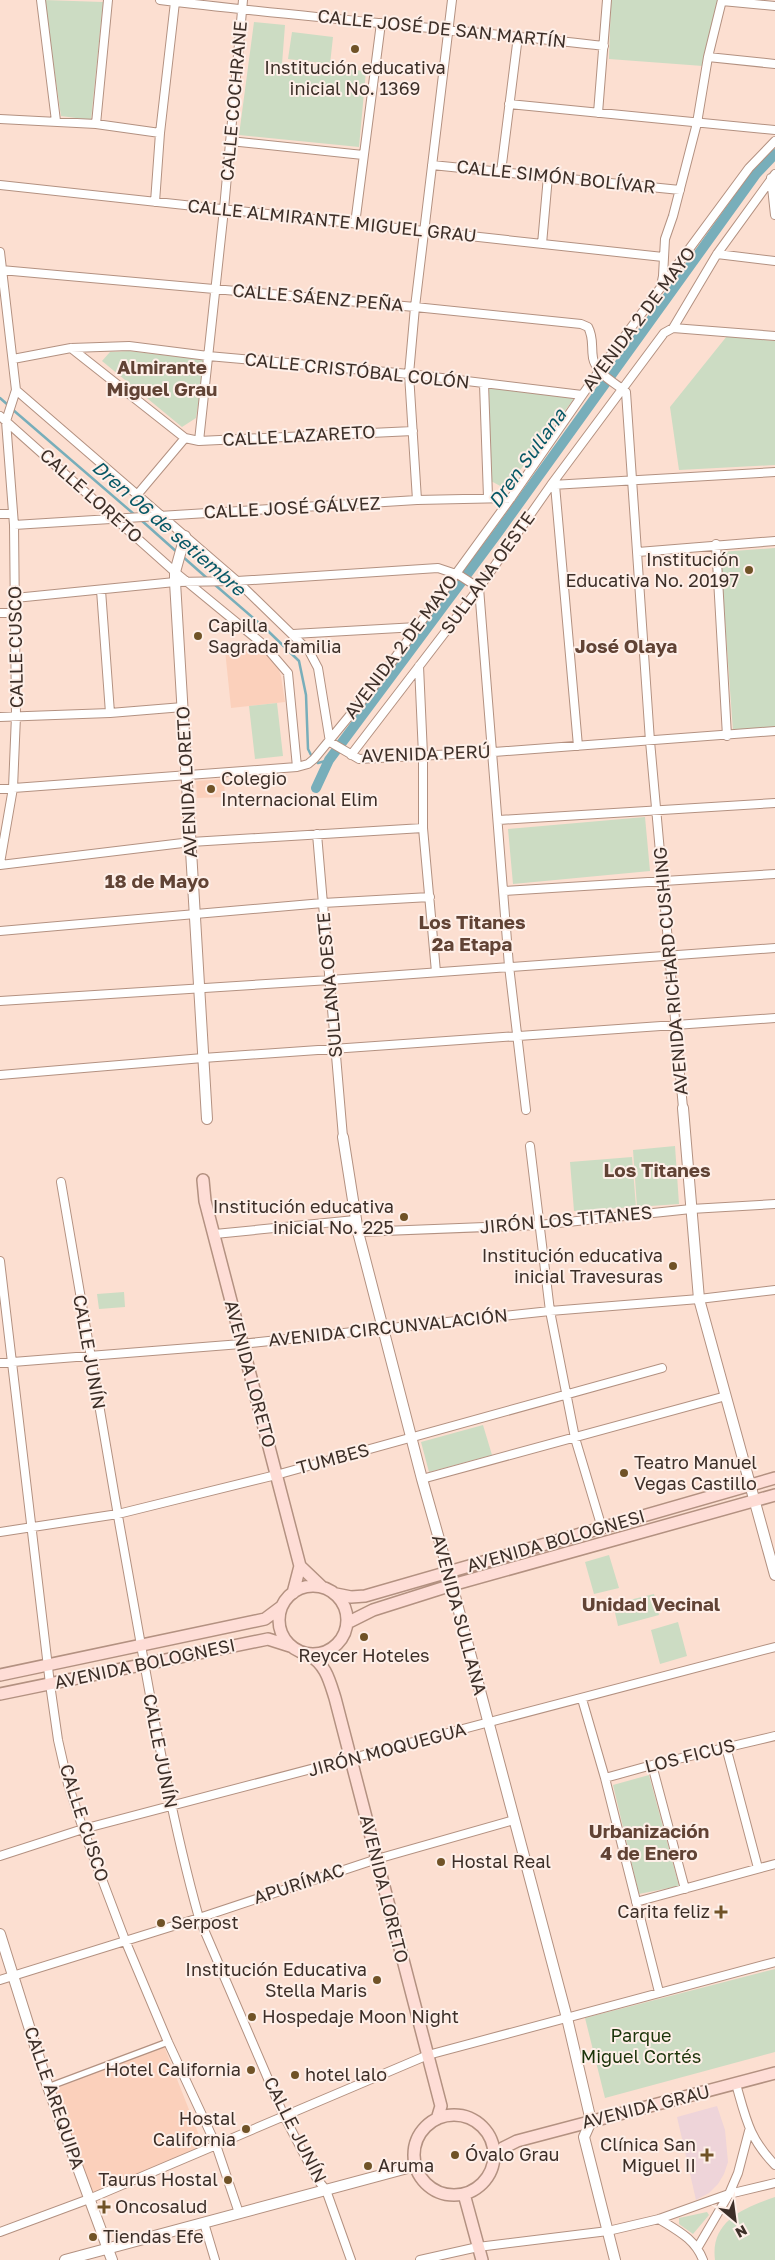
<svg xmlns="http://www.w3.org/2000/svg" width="775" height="2260" viewBox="0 0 775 2260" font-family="'Golos Text',sans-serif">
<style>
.built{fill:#fbd0bb}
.medical{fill:#eed4d9}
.green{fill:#ccdcc3}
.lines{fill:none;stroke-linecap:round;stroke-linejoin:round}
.stream{stroke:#78aeba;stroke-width:2.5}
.canal{stroke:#78aeba;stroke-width:10}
.pedestrian-casing{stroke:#b39181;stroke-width:8}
.minor-casing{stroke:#b39181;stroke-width:10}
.tertiary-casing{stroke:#b39181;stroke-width:12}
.secondary-casing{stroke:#b39181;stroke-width:14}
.pedestrian{stroke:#fff;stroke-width:5.5}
.minor{stroke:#fff;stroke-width:8}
.tertiary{stroke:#fff;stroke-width:10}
.secondary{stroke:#feddd6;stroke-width:11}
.poi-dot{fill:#705327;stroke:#feefe8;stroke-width:2}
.labels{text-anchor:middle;stroke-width:4;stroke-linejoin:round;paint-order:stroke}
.street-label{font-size:18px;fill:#3d2f28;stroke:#feefe8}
.poi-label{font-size:18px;fill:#3d2f28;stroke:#feefe8;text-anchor:start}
.park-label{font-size:18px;fill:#1b3309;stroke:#feefe8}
.neighbourhood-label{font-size:19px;font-weight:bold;fill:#614335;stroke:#feefe8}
.water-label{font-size:19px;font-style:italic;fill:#085866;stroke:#feefe8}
</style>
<rect width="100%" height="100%" fill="#fcdfd1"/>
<!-- built -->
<path class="built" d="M258 646 275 659 281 676 285 702 231 708 225 650Z
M224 779 225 797 197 798 196 781Z
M164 2046 204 2148 96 2193 89 2190 52 2090Z"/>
<!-- medical -->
<path class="medical" d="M717 2106 725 2130 728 2162 724 2174 718 2184 709 2193 696 2200 677 2117Z"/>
<!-- green -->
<path class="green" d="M44 0 103 2 91 120 61 116Z
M611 0H718L703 66 609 59Z
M254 22 285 25 282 64 366 71 359 147 239 135Z
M292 32 333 37 330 64 288 59Z
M727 336 775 341V465L679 470 670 407Z
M129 351 205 360 196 418 182 427 102 361 110 352Z
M487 388 576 396 506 489 489 480Z
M775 548V728L733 731 720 552Z
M277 703 283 756 255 759 249 706Z
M645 817 650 871 513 884 508 829Z
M675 1146 679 1204 637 1207 633 1150Z
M632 1157 636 1207 574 1211 570 1162Z
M124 1292 125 1307 99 1309 97 1294Z
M483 1425 492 1455 429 1472 421 1442Z
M609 1555 619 1588 594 1594 585 1562Z
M654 1594 659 1615 618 1626 613 1604Z
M678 1622 687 1656 660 1664 651 1630Z
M649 1775 679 1886 639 1894 613 1785Z
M775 1969V2052L605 2098 585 2018Z
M775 2197V2260H715C710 2221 744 2208 775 2197Z
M707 2212 709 2215 693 2234 679 2224V2218Z"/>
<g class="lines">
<!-- stream -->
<path class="stream" d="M0 398 8 405
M12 409 135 515
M141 520 178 553
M182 556 208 579
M214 584 267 630 299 661 306 695 308 749 312 757
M316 761 318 763 329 760"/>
<!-- canal -->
<path class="canal" d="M316 788 329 760 497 534 756 174 775 154"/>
<defs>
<path id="pedestrian" d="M48 2087 168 2042"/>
<path id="minor" d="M41 0 56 121
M160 0C308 18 456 29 604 46
M722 1 775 6
M708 57 775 64
M509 104 775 130
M598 113 607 0
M0 119 96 124 160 133
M96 124 108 0
M230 141 363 155
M432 165 680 190
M501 172 518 36
M771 178 775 215
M0 185 663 257
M155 202 160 133 175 2
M355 224 381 23
M542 244 548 176
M0 252 16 390 6 421 14 525 16 716 13 788 0 863
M717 254 775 261
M1 270 415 307 581 324 588 327C594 338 591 346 593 358 596 374 614 382 626 392L650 741 683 1108
M661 286 663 276 665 239 673 216 697 123 708 57 722 0
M673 328 717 254 775 174
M71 348 185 438 199 441 413 431
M13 359 71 348 129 346 208 356 409 374 582 395
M484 384 488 497
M16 390 237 581 309 651 318 668 330 742
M0 416 175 572 264 645 288 673 297 767
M199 441 224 209 243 0
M552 485 775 472
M555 485 578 746
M137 495 185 438
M417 500 409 374 415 307 452 0
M0 514H13
M14 525 417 500 511 498
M716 544 727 736
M638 552 775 541
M101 590 110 713
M15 598 175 582 237 581 438 568 459 575 479 588 509 966 526 1110
M0 613H15
M293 634 417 627
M419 666 423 755V828L436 972
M0 717 110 713 183 707
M330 742 359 759 494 752 775 731
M351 755 479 588 551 485 664 333 673 328 775 336
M0 789 297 767 308 764 314 759 378 681 511 498 599 371 749 168 775 141
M499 820 775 803
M317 834 343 1137
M0 865 191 842 423 828
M504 891 775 874
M0 931 323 903 430 897
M0 1001 330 980 775 948
M0 1075 203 1058 775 1018
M530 1146 550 1311 575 1438 602 1528
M61 1182C84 1322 108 1461 133 1600 152 1707 170 1814 199 1918L284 2116 317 2179 326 2190 351 2260
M358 1232 539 1225 691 1209 775 1204
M215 1234 355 1220
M0 1261 50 1684 58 1740 68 1784 83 1829 125 1940 168 2042 216 2145 239 2213
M0 1363 241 1344 550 1311 699 1299 775 1290
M422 1479 726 1396
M0 1532 118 1514 276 1475 662 1368
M582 1699 605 1778 659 1992
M726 1747 758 1868
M652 1765 685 1889
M605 1778 652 1765 775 1736
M0 1856 83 1829 775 1647
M636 1902 775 1864
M0 1980 199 1918 377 1859 514 1820
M736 2084C746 2119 749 2138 775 2165
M659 2219C678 2231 695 2239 703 2260
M204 2223 215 2260
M0 2232 89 2199 428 2055 775 1962
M698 2247 729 2194 738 2173 749 2131
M420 2260 478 2247 608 2231 659 2219 729 2194 775 2183"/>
<path id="tertiary" d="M185 536 175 572V582L207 1119
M683 1108 699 1299 775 1575
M343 1137 358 1232 422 1479 452 1585 567 2018 591 2121 584 2137 615 2260
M0 1934 48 2087 112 2260
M65 2260 415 2166"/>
<path id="secondary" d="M203 1180 205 1201 300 1566 293 1593
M300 1566 322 1587
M279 1620a34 34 0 1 1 68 0a34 34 0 1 1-68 0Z
M336 1594 351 1597 365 1596 775 1478
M347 1623 373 1610 452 1585 775 1495
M308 1654C326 1665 329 1679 335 1698L441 2106 437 2119
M0 1675 265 1619 281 1607
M0 1694 268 1639 290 1646
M414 2155a40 40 0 1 1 80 0a40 40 0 1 1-80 0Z
M494 2156 503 2148 517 2141 775 2073
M464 2194 482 2260"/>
</defs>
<!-- pedestrian casing -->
<use href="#pedestrian" class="pedestrian-casing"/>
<!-- minor casing -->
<use href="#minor" class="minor-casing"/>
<!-- tertiary casing -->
<use href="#tertiary" class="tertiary-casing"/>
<!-- secondary casing -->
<use href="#secondary" class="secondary-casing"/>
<!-- pedestrian -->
<use href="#pedestrian" class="pedestrian"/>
<!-- minor -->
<use href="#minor" class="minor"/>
<!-- tertiary -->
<use href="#tertiary" class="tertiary"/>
<!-- secondary -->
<use href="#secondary" class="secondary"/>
</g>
<!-- markers -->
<g class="poi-dot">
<circle cx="355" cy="49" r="5"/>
<circle cx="749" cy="570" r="5"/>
<circle cx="198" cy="636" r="5"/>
<circle cx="211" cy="789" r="5"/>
<circle cx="404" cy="1217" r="5"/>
<circle cx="673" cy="1266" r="5"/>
<circle cx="624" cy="1473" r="5"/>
<circle cx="364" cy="1637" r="5"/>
<circle cx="441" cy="1862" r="5"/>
<path d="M718.5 1904.5h5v5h5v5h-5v5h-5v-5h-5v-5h5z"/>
<circle cx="161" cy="1923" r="5"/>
<circle cx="377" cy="1980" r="5"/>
<circle cx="252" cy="2017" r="5"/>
<circle cx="251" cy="2070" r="5"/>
<circle cx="295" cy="2075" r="5"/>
<circle cx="246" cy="2129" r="5"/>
<circle cx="455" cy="2155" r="5"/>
<path d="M704.5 2147.5h5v5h5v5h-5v5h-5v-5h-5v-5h5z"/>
<circle cx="368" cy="2166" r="5"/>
<circle cx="228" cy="2180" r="5"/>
<path d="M101.5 2199.5h5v5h5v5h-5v5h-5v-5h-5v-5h5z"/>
<circle cx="93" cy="2237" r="5"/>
</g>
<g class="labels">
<!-- street labels -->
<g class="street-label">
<text transform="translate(442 29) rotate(6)" y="6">CALLE JOSÉ DE SAN MARTÍN</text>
<text transform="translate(234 101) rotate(-85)" y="6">CALLE COCHRANE</text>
<text transform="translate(556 177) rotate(6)" y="6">CALLE SIMÓN BOLÍVAR</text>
<text transform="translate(332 221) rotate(6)" y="6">CALLE ALMIRANTE MIGUEL GRAU</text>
<text transform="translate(318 298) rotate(5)" y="6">CALLE SÁENZ PEÑA</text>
<text transform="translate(639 319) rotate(-53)" y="6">AVENIDA 2 DE MAYO</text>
<text transform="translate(357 371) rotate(6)" y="6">CALLE CRISTÓBAL COLÓN</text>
<text transform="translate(299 436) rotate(-3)" y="6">CALLE LAZARETO</text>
<text transform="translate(91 496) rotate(42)" y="6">CALLE LORETO</text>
<text transform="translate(292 508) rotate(-3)" y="6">CALLE JOSÉ GÁLVEZ</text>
<text transform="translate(488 573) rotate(-54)" y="6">SULLANA OESTE</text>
<text transform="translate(16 647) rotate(-91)" y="6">CALLE CUSCO</text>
<text transform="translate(401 647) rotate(-53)" y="6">AVENIDA 2 DE MAYO</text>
<text transform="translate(426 754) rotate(-2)" y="6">AVENIDA PERÚ</text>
<text transform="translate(187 782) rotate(-93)" y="6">AVENIDA LORETO</text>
<text transform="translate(671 971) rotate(-95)" y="6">AVENIDA RICHARD CUSHING</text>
<text transform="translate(330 985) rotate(-95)" y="6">SULLANA OESTE</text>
<text transform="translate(566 1220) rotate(-5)" y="6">JIRÓN LOS TITANES</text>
<text transform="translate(388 1328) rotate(-6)" y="6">AVENIDA CIRCUNVALACIÓN</text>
<text transform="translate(89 1352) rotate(80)" y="6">CALLE JUNÍN</text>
<text transform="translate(250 1374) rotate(75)" y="6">AVENIDA LORETO</text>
<text transform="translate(333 1459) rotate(-15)" y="6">TUMBES</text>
<text transform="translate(556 1541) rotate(-16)" y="6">AVENIDA BOLOGNESI</text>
<text transform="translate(459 1615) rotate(75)" y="6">AVENIDA SULLANA</text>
<text transform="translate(145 1664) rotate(-12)" y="6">AVENIDA BOLOGNESI</text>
<text transform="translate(387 1750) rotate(-15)" y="6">JIRÓN MOQUEGUA</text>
<text transform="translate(160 1751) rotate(79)" y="6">CALLE JUNÍN</text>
<text transform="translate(690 1756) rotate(-14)" y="6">LOS FICUS</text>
<text transform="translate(84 1823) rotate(72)" y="6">CALLE CUSCO</text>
<text transform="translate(299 1884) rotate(-18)" y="6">APURÍMAC</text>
<text transform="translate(384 1889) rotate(76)" y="6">AVENIDA LORETO</text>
<text transform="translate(54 2098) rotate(71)" y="6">CALLE AREQUIPA</text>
<text transform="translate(646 2107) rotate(-14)" y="6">AVENIDA GRAU</text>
<text transform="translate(295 2130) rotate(63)" y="6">CALLE JUNÍN</text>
</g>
<!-- poi labels -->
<g class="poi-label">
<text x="355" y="74" text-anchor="middle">Institución educativa<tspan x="355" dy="21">inicial No. 1369</tspan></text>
<text x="739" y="566" text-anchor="end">Institución<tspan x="739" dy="21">Educativa No. 20197</tspan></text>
<text x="208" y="632">Capilla<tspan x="208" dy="21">Sagrada familia</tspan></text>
<text x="221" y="785">Colegio<tspan x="221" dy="21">Internacional Elim</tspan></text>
<text x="394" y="1213" text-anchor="end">Institución educativa<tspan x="394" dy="21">inicial No. 225</tspan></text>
<text x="663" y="1262" text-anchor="end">Institución educativa<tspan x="663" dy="21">inicial Travesuras</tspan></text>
<text x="634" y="1469">Teatro Manuel<tspan x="634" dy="21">Vegas Castillo</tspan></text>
<text x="364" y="1662" text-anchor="middle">Reycer Hoteles</text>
<text x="451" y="1868">Hostal Real</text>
<text x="710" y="1918" text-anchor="end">Carita feliz</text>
<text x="171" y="1929">Serpost</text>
<text x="367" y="1976" text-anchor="end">Institución Educativa<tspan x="367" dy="21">Stella Maris</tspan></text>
<text x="262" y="2023">Hospedaje Moon Night</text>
<text x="241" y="2076" text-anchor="end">Hotel California</text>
<text x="305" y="2081">hotel lalo</text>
<text x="236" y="2125" text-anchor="end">Hostal<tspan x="236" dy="21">California</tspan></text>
<text x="696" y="2151" text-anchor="end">Clínica San<tspan x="696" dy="21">Miguel II</tspan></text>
<text x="465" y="2161">Óvalo Grau</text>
<text x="378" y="2172">Aruma</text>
<text x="218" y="2186" text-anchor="end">Taurus Hostal</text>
<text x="115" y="2213">Oncosalud</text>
<text x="103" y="2243">Tiendas Efe</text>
</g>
<!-- park labels -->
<g class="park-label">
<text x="641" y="2042">Parque<tspan x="641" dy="21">Miguel Cortés</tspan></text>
</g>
<!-- neighbourhood labels -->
<g class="neighbourhood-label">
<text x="162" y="374">Almirante<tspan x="162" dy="22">Miguel Grau</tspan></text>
<text x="626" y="653">José Olaya</text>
<text x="157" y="888">18 de Mayo</text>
<text x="472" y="929">Los Titanes<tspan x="472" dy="22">2ª Etapa</tspan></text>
<text x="657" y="1177">Los Titanes</text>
<text x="651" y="1611">Unidad Vecinal</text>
<text x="649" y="1838">Urbanización<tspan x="649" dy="22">4 de Enero</tspan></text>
</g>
<!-- water labels -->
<g class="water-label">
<text transform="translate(527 458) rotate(-54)" y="7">Dren Sullana</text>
<text transform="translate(169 528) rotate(41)" y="7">Dren 06 de setiembre</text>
</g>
</g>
<!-- north arrow -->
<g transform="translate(735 2220) rotate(151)" stroke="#feefe8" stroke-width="4" paint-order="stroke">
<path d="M0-4L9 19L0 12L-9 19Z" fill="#3d2f28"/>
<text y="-8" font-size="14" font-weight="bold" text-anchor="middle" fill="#3d2f28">N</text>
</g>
</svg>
